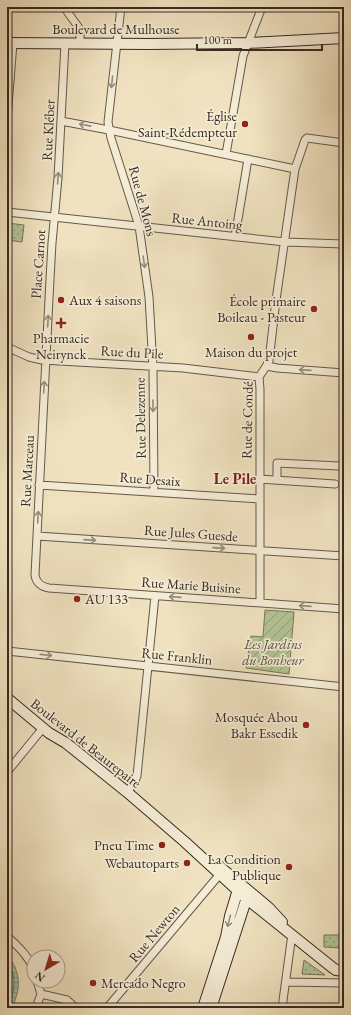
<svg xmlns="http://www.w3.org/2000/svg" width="351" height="1015" viewBox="0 0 351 1015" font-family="'EB Garamond',serif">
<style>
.grass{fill:url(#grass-dots);stroke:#74785c}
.garden{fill:url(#garden-furrows);stroke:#74785c}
.water{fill:url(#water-rules);stroke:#738475}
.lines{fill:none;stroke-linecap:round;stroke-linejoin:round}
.shore{stroke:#687567;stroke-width:1}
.street-casing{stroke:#645949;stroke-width:9}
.secondary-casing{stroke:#362b21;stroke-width:12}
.street{stroke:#f5ecd6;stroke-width:7}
.secondary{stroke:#f5ecd6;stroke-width:10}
.oneway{stroke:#968c7c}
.poi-dot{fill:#8f2418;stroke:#f5ecd6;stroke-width:1.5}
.labels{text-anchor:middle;stroke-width:3.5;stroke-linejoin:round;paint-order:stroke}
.street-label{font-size:14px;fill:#362b21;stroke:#f5ecd6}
.poi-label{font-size:14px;fill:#362b21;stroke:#f5ecd6;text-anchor:end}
.park-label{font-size:14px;font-style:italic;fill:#55513e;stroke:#f5ecd6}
.neighbourhood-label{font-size:15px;font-weight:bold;fill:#7a1f14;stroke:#f5ecd6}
</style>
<defs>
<pattern id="grass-dots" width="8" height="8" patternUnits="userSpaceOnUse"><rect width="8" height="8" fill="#b3c497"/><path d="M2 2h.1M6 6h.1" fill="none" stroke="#929f7b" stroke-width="1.8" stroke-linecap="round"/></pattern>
<pattern id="garden-furrows" width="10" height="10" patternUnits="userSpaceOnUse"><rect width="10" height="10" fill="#b3c497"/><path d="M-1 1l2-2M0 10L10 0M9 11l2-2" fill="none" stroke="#929f7b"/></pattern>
<pattern id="water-rules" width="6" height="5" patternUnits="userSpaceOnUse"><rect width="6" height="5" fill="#9bbfad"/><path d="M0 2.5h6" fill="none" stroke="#7f9b8c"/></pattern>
</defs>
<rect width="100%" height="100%" fill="#f0e2c0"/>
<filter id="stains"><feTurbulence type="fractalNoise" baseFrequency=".005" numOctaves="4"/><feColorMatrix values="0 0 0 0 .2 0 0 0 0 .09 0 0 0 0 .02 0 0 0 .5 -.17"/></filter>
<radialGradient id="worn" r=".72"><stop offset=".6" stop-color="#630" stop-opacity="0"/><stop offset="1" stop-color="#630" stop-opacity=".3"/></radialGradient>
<!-- grass -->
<path class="grass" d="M7 223 24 225 22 242 7 240Z
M324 935H341V948L324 947Z
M304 960 325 975 302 974Z"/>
<!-- garden -->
<path class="garden" d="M265 610 294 612 289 674 246 668 251 636 263 637Z"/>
<!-- water -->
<path class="water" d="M7 954C15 964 20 976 18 989 17 996 14 1002 13 1008H7Z"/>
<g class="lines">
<!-- shore -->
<path class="shore" d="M7 960C13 970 16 980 13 992 12 997 10 1002 10 1008"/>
<defs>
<path id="street" d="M64 7 79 28 80 31V43
M121 7 108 122 111 138 139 226 149 297 153 367 154 492
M65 43 58 178 52 243 50 279 35 575C36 583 42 587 49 588L344 609
M7 119 13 43
M61 121 109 130 295 169
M226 154 243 56 262 7
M7 212 285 242 344 244
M235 237 248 159
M7 347 29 357 42 360 183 368 259 377
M267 366 277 368 344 373
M259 479 335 484
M277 480V463L339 466
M39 485 259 499
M37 536 344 556
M260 603V389L259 377 265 368 269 361 276 300 295 169 305 140 307 138 344 143
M7 651 344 687
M7 772 43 728
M127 792 134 783 137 776 155 596
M7 936C17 946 29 956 34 970
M37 981 41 994
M286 982 344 983
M41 994 67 1000 76 1008
M36 1008 41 994
M107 1008 220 874
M282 1008 292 934"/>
<path id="secondary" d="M7 43 148 44 247 43 344 38
M7 698 49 733 66 743 127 792 185 842 247 899 333 968 336 970 344 971
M219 866 268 907 282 922
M203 1008 226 937 230 916 237 893 241 886
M211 1008 248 894"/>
</defs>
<!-- street casing -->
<use href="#street" class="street-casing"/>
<!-- secondary casing -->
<use href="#secondary" class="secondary-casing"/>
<!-- street -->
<use href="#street" class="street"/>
<!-- secondary -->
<use href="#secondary" class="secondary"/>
</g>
<!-- one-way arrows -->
<defs><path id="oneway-shaft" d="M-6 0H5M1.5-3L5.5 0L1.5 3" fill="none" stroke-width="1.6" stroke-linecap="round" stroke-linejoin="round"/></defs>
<g class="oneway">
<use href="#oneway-shaft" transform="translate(112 82) rotate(96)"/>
<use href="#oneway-shaft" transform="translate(85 125) rotate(-169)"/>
<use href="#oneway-shaft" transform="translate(58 178) rotate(-86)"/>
<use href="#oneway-shaft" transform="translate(144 262) rotate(82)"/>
<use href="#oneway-shaft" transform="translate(48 321) rotate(-87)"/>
<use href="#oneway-shaft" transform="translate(305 370) rotate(-176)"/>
<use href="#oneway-shaft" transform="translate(44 387) rotate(-87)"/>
<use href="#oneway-shaft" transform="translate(153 406) rotate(89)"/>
<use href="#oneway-shaft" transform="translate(38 517) rotate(-87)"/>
<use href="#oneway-shaft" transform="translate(90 540) rotate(4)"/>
<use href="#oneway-shaft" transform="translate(219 548) rotate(4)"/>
<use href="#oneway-shaft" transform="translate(175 597) rotate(-176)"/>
<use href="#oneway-shaft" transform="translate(305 606) rotate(-176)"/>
<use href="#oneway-shaft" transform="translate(46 655) rotate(6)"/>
<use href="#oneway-shaft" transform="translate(229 921) rotate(104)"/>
</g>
<!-- markers -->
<g class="poi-dot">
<circle cx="245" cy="124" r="4"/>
<circle cx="61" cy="300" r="4"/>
<circle cx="314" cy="309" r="4"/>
<path d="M59 317h4v4h4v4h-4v4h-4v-4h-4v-4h4z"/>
<circle cx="251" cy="337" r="4"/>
<circle cx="77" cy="599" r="4"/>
<circle cx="306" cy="725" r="4"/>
<circle cx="162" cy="845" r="4"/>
<circle cx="187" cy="863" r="4"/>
<circle cx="289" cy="867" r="4"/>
<circle cx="93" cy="983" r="4"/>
</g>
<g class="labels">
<!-- street labels -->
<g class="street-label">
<text x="116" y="34">Boulevard de Mulhouse</text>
<text transform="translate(48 130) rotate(-87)" y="5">Rue Kléber</text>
<text transform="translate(143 201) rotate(75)" y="5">Rue de Mons</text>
<text transform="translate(207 221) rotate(6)" y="5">Rue Antoing</text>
<text transform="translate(38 264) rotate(-86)" y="5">Place Carnot</text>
<text transform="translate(132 352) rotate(3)" y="5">Rue du Pile</text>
<text transform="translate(140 418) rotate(-91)" y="5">Rue Delezenne</text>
<text transform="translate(247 420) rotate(-89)" y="5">Rue de Condé</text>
<text transform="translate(27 471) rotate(-87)" y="5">Rue Marceau</text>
<text transform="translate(150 479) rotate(4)" y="5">Rue Desaix</text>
<text transform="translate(191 533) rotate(4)" y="5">Rue Jules Guesde</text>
<text transform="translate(191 585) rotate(4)" y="5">Rue Marie Buisine</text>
<text transform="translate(177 656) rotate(6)" y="5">Rue Franklin</text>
<text transform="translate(86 743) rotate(38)" y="5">Boulevard de Beaurepaire</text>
<text transform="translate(154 933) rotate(-50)" y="5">Rue Newton</text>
</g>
<!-- poi labels -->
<g class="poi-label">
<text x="237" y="121">Église<tspan x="237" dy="16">Saint-Rédempteur</tspan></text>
<text x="69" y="305" text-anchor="start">Aux 4 saisons</text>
<text x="306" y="306">École primaire<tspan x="306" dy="16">Boileau - Pasteur</tspan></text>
<text x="61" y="343" text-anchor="middle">Pharmacie<tspan x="61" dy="16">Neirynck</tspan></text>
<text x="251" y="357" text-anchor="middle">Maison du projet</text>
<text x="85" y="604" text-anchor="start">AU 133</text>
<text x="298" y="722">Mosquée Abou<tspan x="298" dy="16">Bakr Essedik</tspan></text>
<text x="154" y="850">Pneu Time</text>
<text x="281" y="864">La Condition<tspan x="281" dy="16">Publique</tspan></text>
<text x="179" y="868">Webautoparts</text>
<text x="101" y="988" text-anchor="start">Mercado Negro</text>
</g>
<!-- park labels -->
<g class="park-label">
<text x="273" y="649">Les Jardins<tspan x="273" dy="16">du Bonheur</tspan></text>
</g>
<!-- neighbourhood labels -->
<g class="neighbourhood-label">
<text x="235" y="484">Le Pile</text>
</g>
</g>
<!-- margin -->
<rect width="351" height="1015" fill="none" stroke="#f0e2c0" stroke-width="24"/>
<rect x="8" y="8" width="335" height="999" fill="none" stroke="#362b21" stroke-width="2"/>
<rect x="12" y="12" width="327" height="991" fill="none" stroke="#362b21"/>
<!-- north arrow -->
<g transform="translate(46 969) rotate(218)"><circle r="19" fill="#f5ecd6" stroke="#a99f8e"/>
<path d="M0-3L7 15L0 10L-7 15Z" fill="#8f2418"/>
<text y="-6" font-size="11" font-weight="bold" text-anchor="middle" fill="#362b21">N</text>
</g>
<!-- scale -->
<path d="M197 44v6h125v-6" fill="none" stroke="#362b21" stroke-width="2"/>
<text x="203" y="44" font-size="12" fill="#362b21" stroke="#f5ecd6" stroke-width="3" paint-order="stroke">100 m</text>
<rect width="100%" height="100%" filter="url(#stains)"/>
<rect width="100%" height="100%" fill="url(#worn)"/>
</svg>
